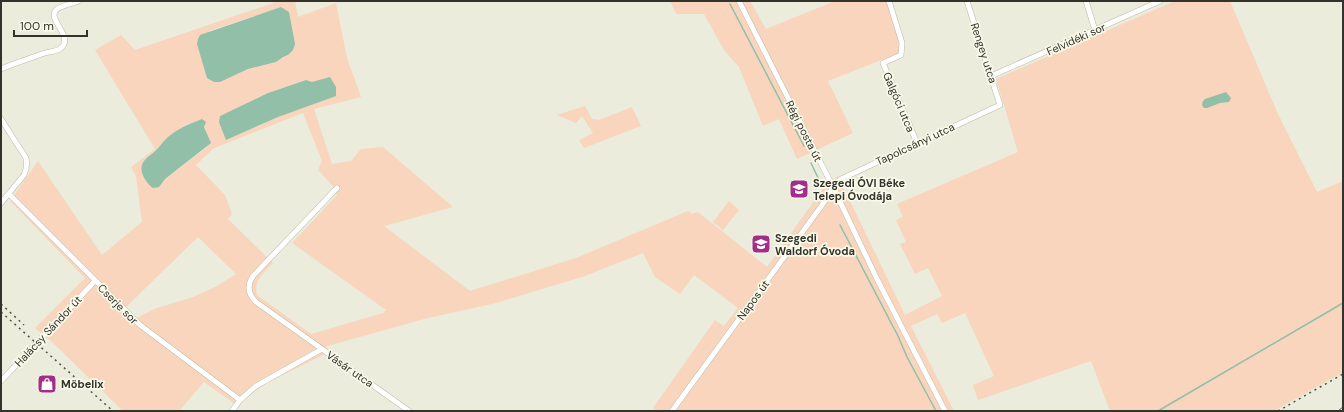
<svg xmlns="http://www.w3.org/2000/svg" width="1344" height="412" viewBox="0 0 1344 412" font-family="'DM Sans',sans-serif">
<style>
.green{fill:#f8d5bc;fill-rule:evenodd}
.water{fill:#91bfa8}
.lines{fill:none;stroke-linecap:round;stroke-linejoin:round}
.stream{stroke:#91bfa8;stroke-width:1.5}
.street-casing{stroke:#babbab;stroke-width:6}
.street{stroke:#fff;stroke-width:5}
.tram{stroke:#505048;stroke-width:1}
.rail{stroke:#505048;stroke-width:1.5;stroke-dasharray:2 4;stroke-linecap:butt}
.labels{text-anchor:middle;stroke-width:3.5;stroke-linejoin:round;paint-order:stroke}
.street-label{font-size:11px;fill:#33332c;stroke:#f8f9e8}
.poi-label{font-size:11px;font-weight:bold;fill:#33332c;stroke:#f8f9e8;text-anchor:start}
</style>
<rect width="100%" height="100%" fill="#ebecdb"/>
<!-- green -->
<path class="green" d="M279 1H295L298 17 336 3 347 58 361 97 314 109 332 164 351 161 361 149 383 147 453 207 384 226 470 291 576 258 688 211 690 212 691 214 698 212 767 267 824 187 838 176 905 315 942 296 928 268 915 274 900 244 906 242 896 220 903 217 897 204 1018 152 996 79 1175 1H1230L1278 114 1317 192 1343 181V372L1274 411H1110L1091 361 978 400 973 385 994 376 965 313 942 323 937 314 911 326 954 411H688L687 410 686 411H657L653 408 715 320 724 326 738 308 694 275 680 294 655 277 643 253 585 276 496 303 428 318 327 346 323 355 269 382 247 396 239 407 204 382 179 411H123L52 342 35 328 85 278 10 201 38 161 102 255 142 222 136 176 131 167 155 149 95 50 121 35 135 50ZM282 7 295 44 293 50 288 55 283 57 276 62 248 69 220 82 209 31ZM306 80 312 82 278 117 226 140 220 116 268 93ZM303 113 322 161 318 170 332 185 337 195 292 243 386 310 383 313 311 334 257 295C253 280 264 273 273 263L228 219 232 214 225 195 196 165 214 148ZM203 119 206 130 207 147 165 179 159 187 145 160C152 154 157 148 164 141 174 131 189 123 203 119ZM198 237 236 274 217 286 193 297 154 309 137 318 126 307Z
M670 1H750L766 29 835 1H887L901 42 899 53 828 81 853 133 797 159 779 119 763 126 739 67 724 50 704 14H676Z
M585 106 592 119 599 120 632 107 641 126 584 148 579 140 593 133 582 116 576 123 557 115Z
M729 201 739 210 723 230 713 222Z"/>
<!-- water -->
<path class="water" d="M281 7 289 12 295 44 293 50 288 55 283 57 276 62 248 69 220 82H214L207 78 197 44 198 39 200 35Z
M330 77 336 87V96L278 117 226 140 219 122 220 116 268 93 306 80 312 82Z
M1226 92 1231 98 1229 102 1220 103 1207 108H1204L1202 105 1203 101 1205 99Z
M202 119 206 122 204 127 211 143 165 179 159 187 153 188C146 183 137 170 144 161 148 156 154 153 158 148 160 146 162 143 164 141 174 130 189 124 202 119Z"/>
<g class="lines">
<!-- stream -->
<path class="stream" d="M730 4 804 146
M811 163 820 182
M840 225 898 336 907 357 936 411
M1158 411 1343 303"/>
<defs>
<path id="street" d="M739 1 833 187 877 279 945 411
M889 1 902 43 901 55 883 63 917 143
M1086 1 1095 30
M1 69C15 63 31 58 45 53 51 51 58 52 62 47 73 36 47 19 56 10 59 6 74 3 79 1
M991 76 1160 1
M1 119 26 158C27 164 27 169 24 175L1 203
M337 188 253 276C247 285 248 294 256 302L409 411
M9 194 140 325 240 400
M1 381 95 281
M232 411 240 400 256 386 322 349
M672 411 825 201 833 187 841 179 1000 105 967 1"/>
</defs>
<!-- street casing -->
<use href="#street" class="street-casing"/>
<!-- street -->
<use href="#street" class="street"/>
<!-- tram -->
<path class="tram" d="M1338 411 1343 407"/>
<!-- rail -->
<path class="rail" d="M1 304 24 325
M1 312 113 411
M1278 411 1343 374"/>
</g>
<!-- icons -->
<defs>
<symbol id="school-square" viewBox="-11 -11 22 22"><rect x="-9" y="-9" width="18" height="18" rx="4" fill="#a22e89" stroke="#f8f9e8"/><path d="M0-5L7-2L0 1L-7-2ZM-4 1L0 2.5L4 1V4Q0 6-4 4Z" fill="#fff"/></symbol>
<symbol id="shop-square" viewBox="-11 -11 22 22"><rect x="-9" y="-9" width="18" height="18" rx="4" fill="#a22e89" stroke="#f8f9e8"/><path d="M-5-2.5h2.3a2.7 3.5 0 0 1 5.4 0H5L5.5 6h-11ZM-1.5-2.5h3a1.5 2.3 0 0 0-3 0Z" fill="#fff"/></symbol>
</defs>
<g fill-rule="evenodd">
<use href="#school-square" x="788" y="178" width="22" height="22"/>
<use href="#school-square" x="750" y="233" width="22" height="22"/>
<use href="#shop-square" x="36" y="373" width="22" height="22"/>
</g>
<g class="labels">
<!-- street labels -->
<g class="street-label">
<text transform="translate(1076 39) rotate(-24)" y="4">Felvidéki sor</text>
<text transform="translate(984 53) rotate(72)" y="4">Rengey utca</text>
<text transform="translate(899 102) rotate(67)" y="4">Galgóci utca</text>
<text transform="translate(804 131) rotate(63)" y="4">Régi posta út</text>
<text transform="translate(915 144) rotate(-25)" y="4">Tapolcsányi utca</text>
<text transform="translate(753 300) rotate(-54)" y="4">Napos út</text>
<text transform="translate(118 304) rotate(45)" y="4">Cserje sor</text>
<text transform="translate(48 331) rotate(-47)" y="4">Halácsy Sándor út</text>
<text transform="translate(350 369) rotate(35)" y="4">Vásár utca</text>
</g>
<!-- poi labels -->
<g class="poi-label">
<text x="813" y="187">Szegedi ÓVI Béke<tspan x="813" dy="13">Telepi Óvodája</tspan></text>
<text x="775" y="242">Szegedi<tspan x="775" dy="13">Waldorf Óvoda</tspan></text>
<text x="61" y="388">Möbelix</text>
</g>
</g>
<!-- border -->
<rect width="1344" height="412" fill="none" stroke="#33332c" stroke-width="4"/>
<!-- scale -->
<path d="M14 30v6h73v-6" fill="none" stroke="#33332c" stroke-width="2"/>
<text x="20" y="30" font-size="12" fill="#33332c" stroke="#f8f9e8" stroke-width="3" paint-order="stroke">100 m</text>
</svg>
